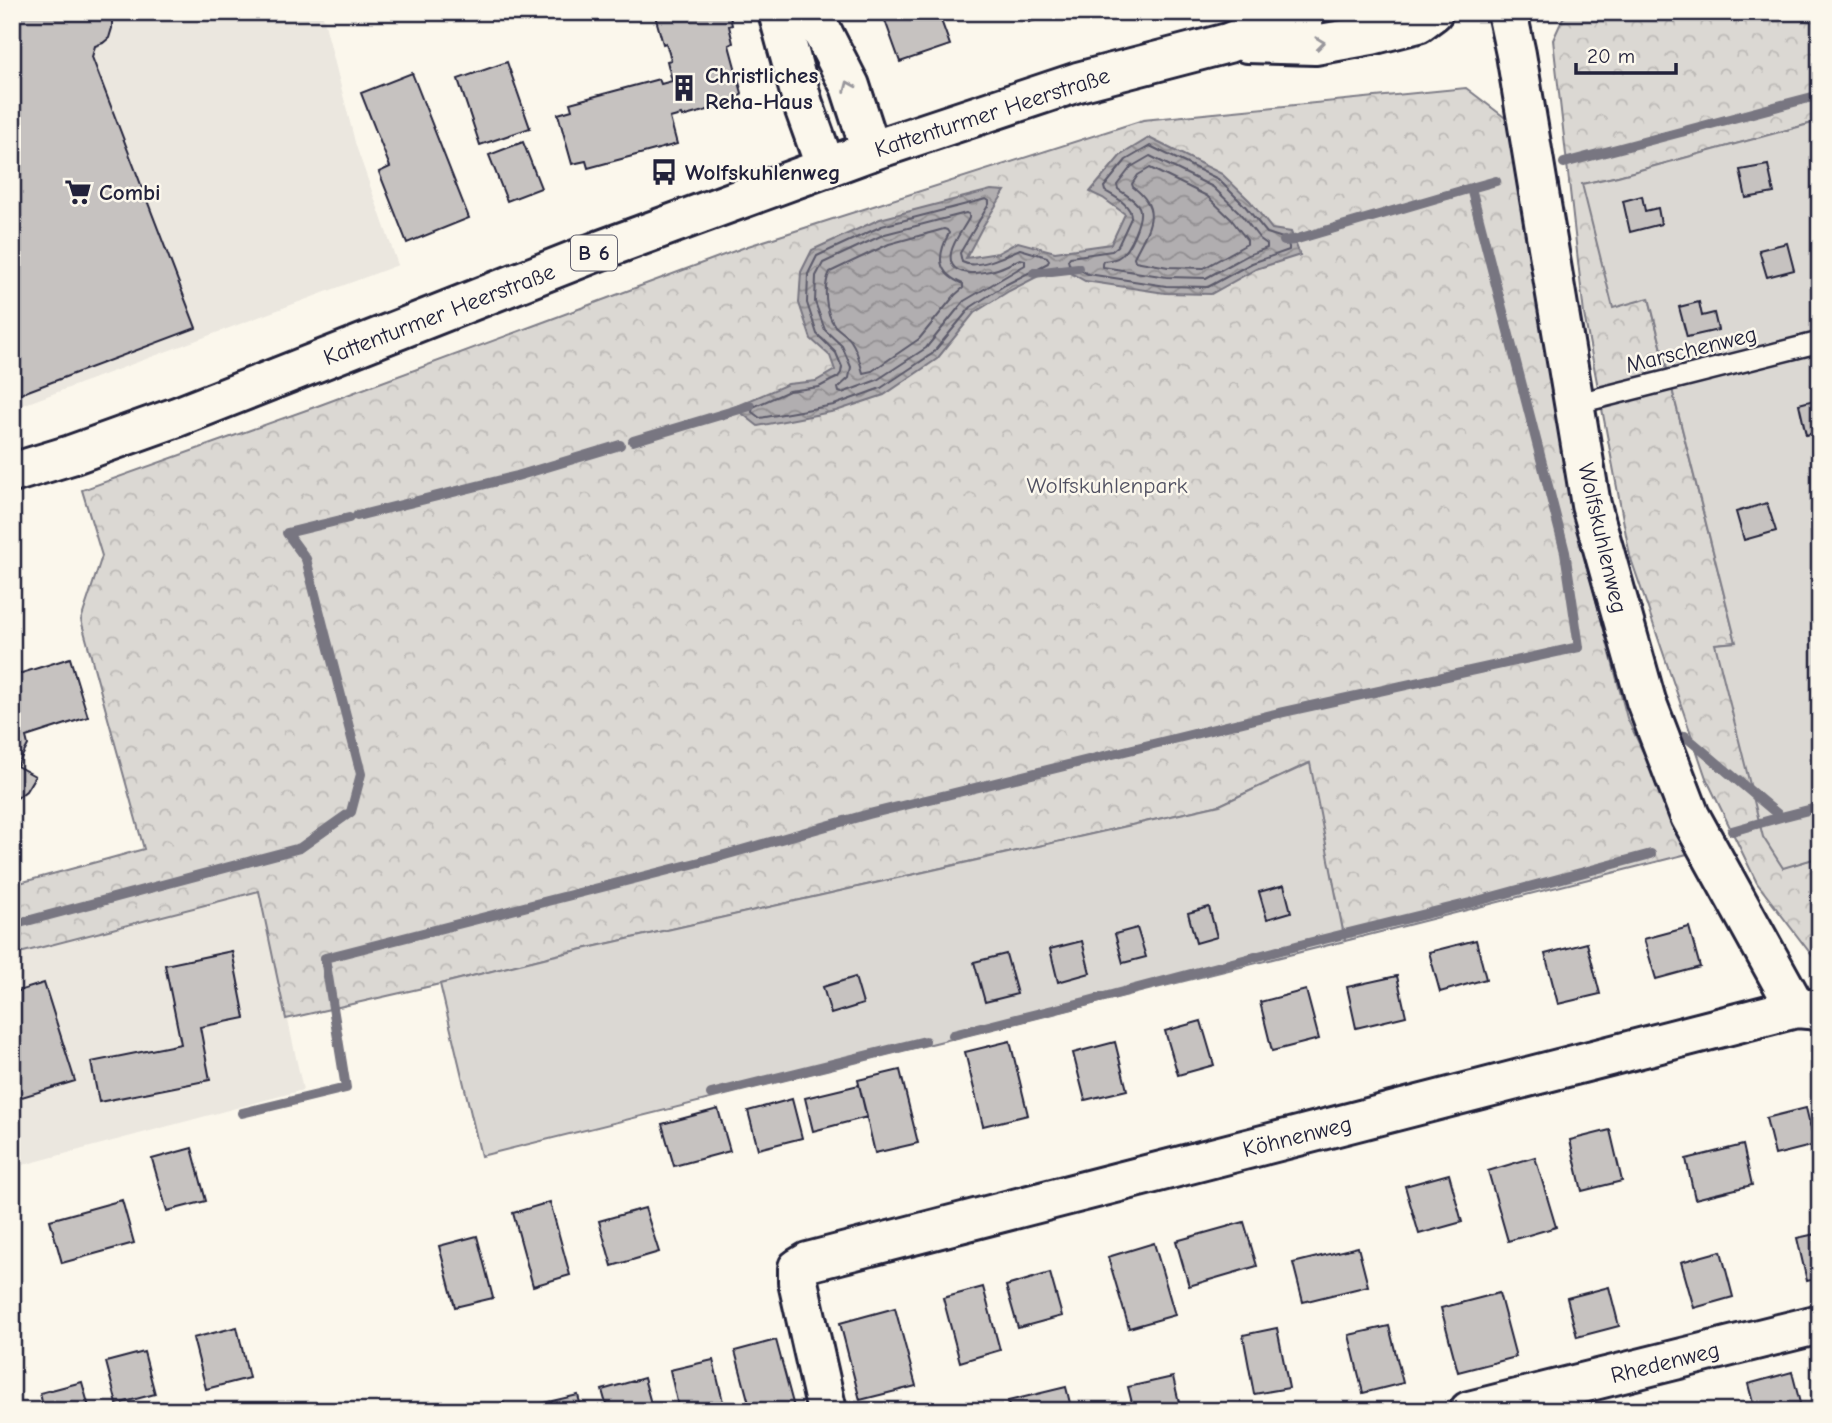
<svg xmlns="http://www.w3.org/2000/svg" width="1832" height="1423" viewBox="0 0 1832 1423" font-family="'Comic Neue',sans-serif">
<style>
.built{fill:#ebe7df}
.forest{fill:url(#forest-crowns);stroke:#7e7d87;stroke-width:2}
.garden{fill:#dbd8d3;stroke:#7e7d87;stroke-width:2}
.water{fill:url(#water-waves);stroke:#787681;stroke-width:2}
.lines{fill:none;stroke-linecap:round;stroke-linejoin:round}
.shore{stroke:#5b5a6a;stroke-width:2}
.stream{stroke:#787681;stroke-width:10}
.building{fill:#c6c2c0;stroke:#22223b;stroke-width:2}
.service-casing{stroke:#22223b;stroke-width:24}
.minor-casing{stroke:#22223b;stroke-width:44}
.tertiary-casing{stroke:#22223b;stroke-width:44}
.primary-casing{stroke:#22223b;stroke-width:44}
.service{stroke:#fbf7ec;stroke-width:19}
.minor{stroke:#fbf7ec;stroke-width:38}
.tertiary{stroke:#fbf7ec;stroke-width:38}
.primary{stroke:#fbf7ec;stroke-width:38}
.oneway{stroke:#99979c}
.labels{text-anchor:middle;stroke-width:5;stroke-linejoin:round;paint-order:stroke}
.shield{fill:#fbf7ec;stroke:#636270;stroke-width:2}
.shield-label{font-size:21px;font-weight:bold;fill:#22223b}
.poi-label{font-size:23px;font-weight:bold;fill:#22223b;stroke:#fbf7ec;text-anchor:start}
.street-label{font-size:23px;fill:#22223b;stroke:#fbf7ec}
.park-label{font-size:23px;fill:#505061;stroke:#fbf7ec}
</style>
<defs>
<pattern id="forest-crowns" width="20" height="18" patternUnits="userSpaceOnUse" patternTransform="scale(1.75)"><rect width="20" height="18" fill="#dbd8d3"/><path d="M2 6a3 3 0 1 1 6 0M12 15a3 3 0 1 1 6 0" fill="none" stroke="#bcb9b6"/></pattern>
<pattern id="water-waves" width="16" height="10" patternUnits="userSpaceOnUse" patternTransform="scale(1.75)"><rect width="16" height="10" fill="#b1aeb0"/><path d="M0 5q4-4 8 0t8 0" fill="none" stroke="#908d90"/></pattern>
</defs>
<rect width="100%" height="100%" fill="#fbf7ec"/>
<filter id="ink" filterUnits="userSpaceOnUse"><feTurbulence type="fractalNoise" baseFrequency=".0143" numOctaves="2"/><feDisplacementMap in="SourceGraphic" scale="14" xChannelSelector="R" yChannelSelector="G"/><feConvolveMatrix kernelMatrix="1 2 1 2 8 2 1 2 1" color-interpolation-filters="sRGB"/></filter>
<g filter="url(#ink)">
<!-- built -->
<path class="built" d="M12 12H322L356 146 398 265 12 409Z
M260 890 303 1090 12 1168V955Z"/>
<!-- forest -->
<path class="forest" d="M1573 12H1820V121L1618 176 1583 184 1614 307 1649 298 1736 642 1716 644 1784 867 1820 857V966L1757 883 1706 778 1630 556 1584 314 1553 40 1563 18Z
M1466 88 1512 123 1545 353 1573 512 1627 718 1691 853 1345 941 1309 763 1220 805 548 957 440 984 286 1019 259 891 12 955V885L144 849 81 620 102 556 82 490 312 408 748 246 1143 120Z"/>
<!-- garden -->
<path class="garden" d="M1820 121V857L1783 868 1763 837 1715 644 1736 642 1649 298 1613 308 1582 184 1618 176Z
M1310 763 1345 941 481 1156 440 984 548 957 1220 805Z"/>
<!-- water -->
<path class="water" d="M1149 138 1222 174 1250 201 1272 229 1291 232 1300 255 1256 269 1211 294 1165 293 1085 281 1058 266 1009 291 974 313 937 359 884 395 836 411 758 426 734 407 788 384 816 381 835 370 830 356 811 339 799 303 801 272 812 250 880 219 991 190 1005 191 983 226 966 258 998 253 1018 242 1055 252 1111 244 1125 214 1103 198 1090 192 1121 155Z"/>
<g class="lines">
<!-- shore -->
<path class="shore" d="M1150 146 1218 179 1245 206 1267 233 1286 239 1289 247V250L1252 263 1208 287 1166 286 1088 274 1069 264 1068 260 1070 257 1112 251 1118 246 1131 218C1132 205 1115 197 1105 191L1104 187 1126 160Z
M1150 156 1213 187 1239 212 1260 239 1267 244V248L1248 255 1206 278 1167 277 1103 267 1102 264 1103 261C1109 260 1115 260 1119 257 1129 251 1144 217 1139 207 1135 199 1124 194 1118 189L1117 185 1131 167Z
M1150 168 1207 196 1231 219 1247 240V244L1204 268 1168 267 1135 261 1134 257C1148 229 1164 210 1133 187L1132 184 1138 175Z
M986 199 989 201V204L960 253 962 262C977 270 1005 256 1020 249L1047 257 1049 260 1048 263 1005 285 971 307 932 354 881 388 834 405 760 418 752 412 753 407 789 391 819 387 838 377 841 373 842 367 836 353 817 334 807 303 808 274 817 256 882 226Z
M966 213 969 214V218C964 228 953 241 951 253 946 282 991 273 1005 266 1010 264 1015 261 1020 259L1025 260V265L964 301 926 348 877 380 842 393 839 392 838 388 849 378 851 367 842 346 825 330 815 302 816 276 823 263 885 234Z
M944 229 947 230 949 233C937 256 936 273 963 284V288L955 295 919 339 872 371 863 373C860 363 858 351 851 341 847 335 840 331 835 326 825 313 823 285 830 272L889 244Z"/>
<!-- stream -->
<path class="stream" d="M1564 163 1820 95
M1471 188 1496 181
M1034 273 1078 268
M633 441 750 406
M357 516 517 476 620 445
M1685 736 1781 817 1820 807
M1732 831 1781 817
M12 925 300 848 351 812 361 774 306 559 287 533 349 518
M953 1035 1085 1002 1300 945 1470 903 1651 854
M711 1094 925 1041
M242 1113 346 1088 325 958 700 862 869 814 1279 713 1579 647 1565 552 1471 188 1294 240 1284 241"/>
</g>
<!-- building -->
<path class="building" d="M12 12H107L112 19V28L109 38 103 43 95 46 92 57 196 328 12 397Z
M654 12H729L732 25 729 26 733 43 729 45 742 93 737 102 682 117 681 115 670 118 677 144 588 168 586 161 572 164 558 114 572 110 570 103 659 79 661 84 672 81 667 61 671 60 666 43 663 44Z
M882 12H938L950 45 900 62Z
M1026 12H1062L1029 22Z
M507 62 530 128 480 145 458 79Z
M412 73 469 218 407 243 379 172 390 167 361 93Z
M523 142 541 188 507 201 489 155Z
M1768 165 1774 193 1746 198 1740 170Z
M1642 196 1645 211 1658 208 1661 224 1630 232 1623 201Z
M1787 243 1794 270 1767 277 1759 250Z
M1699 302 1702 316 1714 313 1718 330 1687 337 1679 307Z
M1818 399 1820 406V431L1806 435 1799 404Z
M1767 503 1776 531 1744 540 1736 512Z
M70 658 88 717 26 737 28 745 17 766 35 776 26 791 12 802V676Z
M1284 885 1291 912 1267 919 1259 892Z
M1209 907 1217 937 1196 943 1188 913Z
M1689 927 1700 967 1656 979 1644 939Z
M1137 928 1146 957 1123 963 1115 934Z
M1476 940 1486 979 1440 992 1429 952Z
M1082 941 1090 973 1058 982 1050 949Z
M1587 943 1600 994 1558 1004 1545 954Z
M232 951 245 1018 200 1027 210 1080 99 1102 91 1062 181 1044 165 965Z
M1006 954 1017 994 985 1002 974 962Z
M1397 976 1406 1016 1356 1028 1347 987Z
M855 977 863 1004 831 1014 823 987Z
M44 983 75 1081 12 1100V993Z
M1306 990 1319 1039 1272 1051 1260 1002Z
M1201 1021 1214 1065 1178 1075 1165 1031Z
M1010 1041 1028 1115 983 1126 965 1052Z
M1115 1042 1127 1090 1085 1100 1073 1053Z
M900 1070 918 1143 875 1153 858 1080Z
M859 1085 867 1117 813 1131 805 1098Z
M792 1099 802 1138 758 1149 748 1111Z
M1806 1108 1815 1145 1775 1155 1766 1118Z
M718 1109 730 1151 674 1166 662 1124Z
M1610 1130 1622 1181 1582 1191 1570 1140Z
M1743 1145 1752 1185 1695 1199 1686 1159Z
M192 1148 206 1201 167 1211 152 1159Z
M1535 1157 1556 1227 1508 1241 1488 1171Z
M1449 1174 1462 1222 1419 1234 1405 1186Z
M122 1200 134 1243 62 1263 50 1220Z
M550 1202 570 1275 533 1286 513 1213Z
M645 1208 659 1252 612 1266 599 1221Z
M1244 1222 1257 1266 1189 1286 1176 1241Z
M1820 1233V1278L1807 1281 1797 1238Z
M477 1236 493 1298 455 1307 439 1246Z
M1154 1243 1175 1315 1129 1328 1108 1257Z
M1358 1247 1368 1286 1303 1302 1293 1263Z
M1721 1251 1733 1297 1694 1308 1681 1262Z
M1050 1273 1062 1316 1018 1328 1006 1286Z
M983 1287 1000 1350 960 1362 943 1298Z
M1609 1287 1619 1326 1577 1337 1567 1298Z
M1499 1293 1516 1357 1458 1372 1441 1308Z
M895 1308 916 1386 860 1400 840 1323Z
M1389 1326 1403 1383 1363 1393 1349 1335Z
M237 1327 249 1378 206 1389 193 1338Z
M1277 1328 1289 1388 1254 1394 1243 1335Z
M776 1340 795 1411H751L735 1351Z
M144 1352 155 1394 117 1404 106 1362Z
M713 1360 725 1410 679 1411 670 1370Z
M1792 1372 1802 1411H1755L1748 1384Z
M1173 1377 1181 1411H1134L1128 1387Z
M644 1378 653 1411H608L602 1390Z
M82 1382 90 1411H44L40 1393Z
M1066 1387 1072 1411H1010L1008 1401Z
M578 1395 582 1411H537L535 1405Z
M504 1403 506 1411H471Z"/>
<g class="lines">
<defs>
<path id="service" d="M1575 404 1820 342"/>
<path id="minor" d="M1507 12 1516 54 1591 505 1646 701 1690 816 1796 1008 1820 1010
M827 1411 798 1282V1268L808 1262 1796 1008
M1469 1411 1820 1324"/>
<path id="tertiary" d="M778 12 803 104 826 168
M812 12 850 86 871 151"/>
<path id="primary" d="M1247 43 1315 45 1371 35 1418 23 1433 12
M12 473 71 455 177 417 601 250 871 151 1078 82 1228 43 1307 12"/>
</defs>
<!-- service casing -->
<use href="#service" class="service-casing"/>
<!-- minor casing -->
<use href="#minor" class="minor-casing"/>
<!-- tertiary casing -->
<use href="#tertiary" class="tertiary-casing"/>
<!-- primary casing -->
<use href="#primary" class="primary-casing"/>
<!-- service -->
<use href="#service" class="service"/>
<!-- minor -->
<use href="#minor" class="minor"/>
<!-- tertiary -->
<use href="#tertiary" class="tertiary"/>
<!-- primary -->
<use href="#primary" class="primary"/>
</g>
<!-- one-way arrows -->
<defs><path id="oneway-chevron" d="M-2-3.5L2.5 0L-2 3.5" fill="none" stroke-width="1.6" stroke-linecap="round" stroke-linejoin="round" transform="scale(1.75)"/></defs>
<g class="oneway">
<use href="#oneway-chevron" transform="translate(1320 43) rotate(-7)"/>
<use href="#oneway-chevron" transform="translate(849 86) rotate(-113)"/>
</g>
</g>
<!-- icons -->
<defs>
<symbol id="building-bare" viewBox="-9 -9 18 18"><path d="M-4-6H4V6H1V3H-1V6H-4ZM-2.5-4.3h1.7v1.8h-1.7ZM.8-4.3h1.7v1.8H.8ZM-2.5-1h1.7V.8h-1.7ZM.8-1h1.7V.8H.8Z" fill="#22223b" stroke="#fbf7ec" stroke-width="2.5" paint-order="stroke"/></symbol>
<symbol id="bus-bare" viewBox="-9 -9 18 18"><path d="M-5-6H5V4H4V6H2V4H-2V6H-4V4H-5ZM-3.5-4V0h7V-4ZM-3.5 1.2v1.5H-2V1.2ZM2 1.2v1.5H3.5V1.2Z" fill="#22223b" stroke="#fbf7ec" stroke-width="2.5" paint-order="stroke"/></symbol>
<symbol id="supermarket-bare" viewBox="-9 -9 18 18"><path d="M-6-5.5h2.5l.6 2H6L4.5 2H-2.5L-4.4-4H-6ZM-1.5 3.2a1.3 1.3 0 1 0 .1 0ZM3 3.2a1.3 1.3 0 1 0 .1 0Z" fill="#22223b" stroke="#fbf7ec" stroke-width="2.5" paint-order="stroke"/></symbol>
</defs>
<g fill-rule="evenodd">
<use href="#building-bare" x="665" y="69" width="38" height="38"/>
<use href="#bus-bare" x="645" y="153" width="38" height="38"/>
<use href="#supermarket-bare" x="59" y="173" width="38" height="38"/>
</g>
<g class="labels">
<!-- shield labels -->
<rect class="shield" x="571" y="235.5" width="46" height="35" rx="5"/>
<g class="shield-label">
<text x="594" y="260">B 6</text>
</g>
<!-- poi labels -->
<g class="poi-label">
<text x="705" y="83">Christliches<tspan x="705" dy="26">Reha-Haus</tspan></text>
<text x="685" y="180">Wolfskuhlenweg</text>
<text x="99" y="200">Combi</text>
</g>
<!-- street labels -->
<g class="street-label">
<text transform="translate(992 112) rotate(-18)" y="8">Kattenturmer Heerstraße</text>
<text transform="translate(439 314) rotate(-21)" y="8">Kattenturmer Heerstraße</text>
<text transform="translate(1691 349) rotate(-14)" y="8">Marschenweg</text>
<text transform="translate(1603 538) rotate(77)" y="8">Wolfskuhlenweg</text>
<text transform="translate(1297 1136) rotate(-14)" y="8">Köhnenweg</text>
<text transform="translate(1665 1362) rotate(-14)" y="8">Rhedenweg</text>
</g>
<!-- park labels -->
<g class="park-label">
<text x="1107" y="493">Wolfskuhlenpark</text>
</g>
</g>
<!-- margin -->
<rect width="1832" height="1423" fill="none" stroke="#fbf7ec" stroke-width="42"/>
<rect x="21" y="21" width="1790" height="1381" fill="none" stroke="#22223b" stroke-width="2.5" filter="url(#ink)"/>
<!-- scale -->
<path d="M1576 63v10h100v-10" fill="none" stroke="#22223b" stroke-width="3.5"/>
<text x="1587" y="63" font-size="21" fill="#22223b" stroke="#fbf7ec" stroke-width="5" paint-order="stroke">20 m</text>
</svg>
